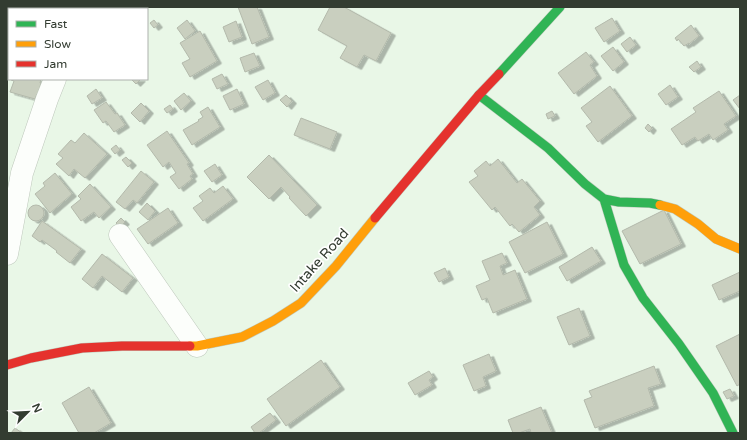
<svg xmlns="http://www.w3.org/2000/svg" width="747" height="440" viewBox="0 0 747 440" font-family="'Varela Round',sans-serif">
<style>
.building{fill:#c9cfbf;stroke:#b3b9ab;filter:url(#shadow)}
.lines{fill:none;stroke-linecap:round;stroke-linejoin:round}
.street-casing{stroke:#bec8bc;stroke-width:23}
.fast-casing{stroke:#bec8bc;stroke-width:10}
.slow-casing{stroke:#bec8bc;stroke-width:10}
.jam-casing{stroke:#bec8bc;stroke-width:10}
.street{stroke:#fcfefb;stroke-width:22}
.fast{stroke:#30b455;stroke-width:9}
.slow{stroke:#ff9f0a;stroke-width:9}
.jam{stroke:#e5322d;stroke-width:9}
.labels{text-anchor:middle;stroke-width:3.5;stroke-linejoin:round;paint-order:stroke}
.street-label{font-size:14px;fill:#333c31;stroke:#fff}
</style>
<defs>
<filter id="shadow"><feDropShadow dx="4.5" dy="2.5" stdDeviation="0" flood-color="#0004"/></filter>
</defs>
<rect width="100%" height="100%" fill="#e9f7e7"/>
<!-- building -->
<path class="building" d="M238 7H257L269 37 252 44Z
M330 7H344L391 33 376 61 364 55 357 67 340 58 347 46 318 30Z
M612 18 620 31 604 42 595 28Z
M154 20 158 25 154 28 150 23Z
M187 20 195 31 185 39 177 28Z
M236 21 242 37 229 42 223 27Z
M691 25 699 36 689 44V43L684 46 678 39 677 41 675 38Z
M200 31 217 61 190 77 182 63 190 59 180 43Z
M630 37 636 45 627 52 621 44Z
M613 47 624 62 613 71 601 56Z
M586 52 594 62 590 65 597 76 574 94 558 73Z
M254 53 260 66 245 72 240 58Z
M697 61 701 67 694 72 689 67Z
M222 74 228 84 217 89 212 79Z
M11 79H41L40 83H41L38 94H37L35 99 10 92 14 81 11 80Z
M131 79H141L136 84Z
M268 80 275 93 263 100 255 87Z
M670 85 678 97 666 105 658 94Z
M610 86 632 116 598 142 586 126 592 122 581 108Z
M96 89 102 98 92 104 87 96Z
M237 89 244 104 230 110 223 96Z
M719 91 736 116 724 124 728 130 713 140 709 134 698 141 695 137 682 145 671 129 696 112 693 108Z
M184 93 191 101 181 110 174 101Z
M286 95 292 101 287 107 280 100Z
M740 95V109L733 100Z
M106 102 115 114 117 113 125 125 114 132 106 121 103 123 94 110Z
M141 103 149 111 140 122 131 113Z
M170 105 173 109 167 113 164 109Z
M208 107 220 127 192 145 183 130 199 121 198 120 203 117 200 112Z
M552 111 555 116 548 119 546 114Z
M301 118 337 132 330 149 294 135Z
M648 124 652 128 649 132 645 128Z
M167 131 189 163 187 164 193 174 190 176 192 179 179 189 170 177 176 173 169 162 163 167 147 145Z
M84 133 107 154 85 178 74 169 69 176 56 164 63 158 58 154 71 140 75 143Z
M116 145 120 150 115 154 111 149Z
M269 155 317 205 306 216 289 198 290 197 281 187 269 199 247 177Z
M126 157 132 163 128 167 122 160Z
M498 159 517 183 522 179 540 201 534 207 540 215 519 232 512 224 510 226 495 207 492 210 469 182 478 176 474 171 486 161 490 166Z
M215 164 222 175 212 182 204 171Z
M141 171 154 182 137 203 133 200 125 209 116 202Z
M55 173 72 194 50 213 35 194 45 186 43 183Z
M90 184 111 207 99 218 94 212 81 221 71 207 81 199 78 196Z
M223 186 233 199 203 221 193 208 203 201 199 196 210 188 214 193Z
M147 203 155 211 148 220 139 212Z
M28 213a8 8 0 1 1 16 0a8 8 0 1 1-16 0Z
M168 208 178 223 148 244 137 229Z
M664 210 681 244 640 264 622 231Z
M121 218 125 222 120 227 116 223Z
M42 221 81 249 70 263 56 252 57 251 42 240 40 242 32 236Z
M547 222 563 254 525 273 509 242Z
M592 247 601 261 567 281 559 267Z
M502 253 507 263 500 266 503 275 515 270 527 299 493 313 487 298 482 300 476 286 490 280 482 261Z
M102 254 133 278 122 292 102 276 93 288 82 279Z
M445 268 449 277 439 282 434 273Z
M740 272V291L719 300 712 285Z
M579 308 590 336 569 345 557 317Z
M740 334V384L737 386 716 346Z
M489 354 496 371 483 377 486 386 474 391 463 365Z
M321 360 340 387 286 426 267 399Z
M654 366 661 384 648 388 654 406 595 428 584 400 592 397 589 391Z
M429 371 433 377 429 380 432 385 415 395 408 383Z
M89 387 111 423 94 433H79L62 403Z
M730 389 734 396 727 399 723 392Z
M541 407 552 433H531L530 429 519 433H513L508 420Z
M270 413 276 420 259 433H255L251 427Z
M15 428 22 433H11Z"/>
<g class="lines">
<defs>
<path id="street" d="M87 9 89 7
M120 235 197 346
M7 254 22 173 47 99 55 79"/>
<path id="fast" d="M499 74 560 7
M479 95 548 148 585 184 604 199 619 202 650 203 660 205
M604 199 624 265 643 298 679 344 713 393 733 433"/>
<path id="slow" d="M660 205 675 209 698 224 716 239 740 249
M190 346H197L242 337 273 321 301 303 336 266 375 218"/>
<path id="jam" d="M375 218 479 95 499 74
M7 365 31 358 82 348 122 346H190"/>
</defs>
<!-- street casing -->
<use href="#street" class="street-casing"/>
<!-- fast casing -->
<use href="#fast" class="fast-casing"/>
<!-- slow casing -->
<use href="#slow" class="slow-casing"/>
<!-- jam casing -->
<use href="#jam" class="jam-casing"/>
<!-- street -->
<use href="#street" class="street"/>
<!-- fast -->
<use href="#fast" class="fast"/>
<!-- slow -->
<use href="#slow" class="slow"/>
<!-- jam -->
<use href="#jam" class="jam"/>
</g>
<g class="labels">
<!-- street labels -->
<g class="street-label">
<text transform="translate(319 260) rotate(-48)" y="5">Intake Road</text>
</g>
</g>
<!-- border -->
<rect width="747" height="440" fill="none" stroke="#333c31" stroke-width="16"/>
<!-- legend -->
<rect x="8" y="8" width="140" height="72" fill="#ffffff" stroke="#adb1ad"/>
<rect x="16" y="21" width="20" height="6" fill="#30b455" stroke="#adb1ad"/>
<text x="44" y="28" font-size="12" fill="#333c31">Fast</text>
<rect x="16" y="41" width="20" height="6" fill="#ff9f0a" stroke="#adb1ad"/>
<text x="44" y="48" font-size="12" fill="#333c31">Slow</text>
<rect x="16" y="61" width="20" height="6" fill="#e5322d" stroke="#adb1ad"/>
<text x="44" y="68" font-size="12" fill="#333c31">Jam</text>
<!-- north arrow -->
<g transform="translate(28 412) rotate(66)" stroke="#ffffff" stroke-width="3" paint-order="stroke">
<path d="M0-3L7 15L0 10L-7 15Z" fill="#333c31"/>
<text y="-6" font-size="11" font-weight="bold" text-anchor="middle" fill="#333c31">N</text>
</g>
</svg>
